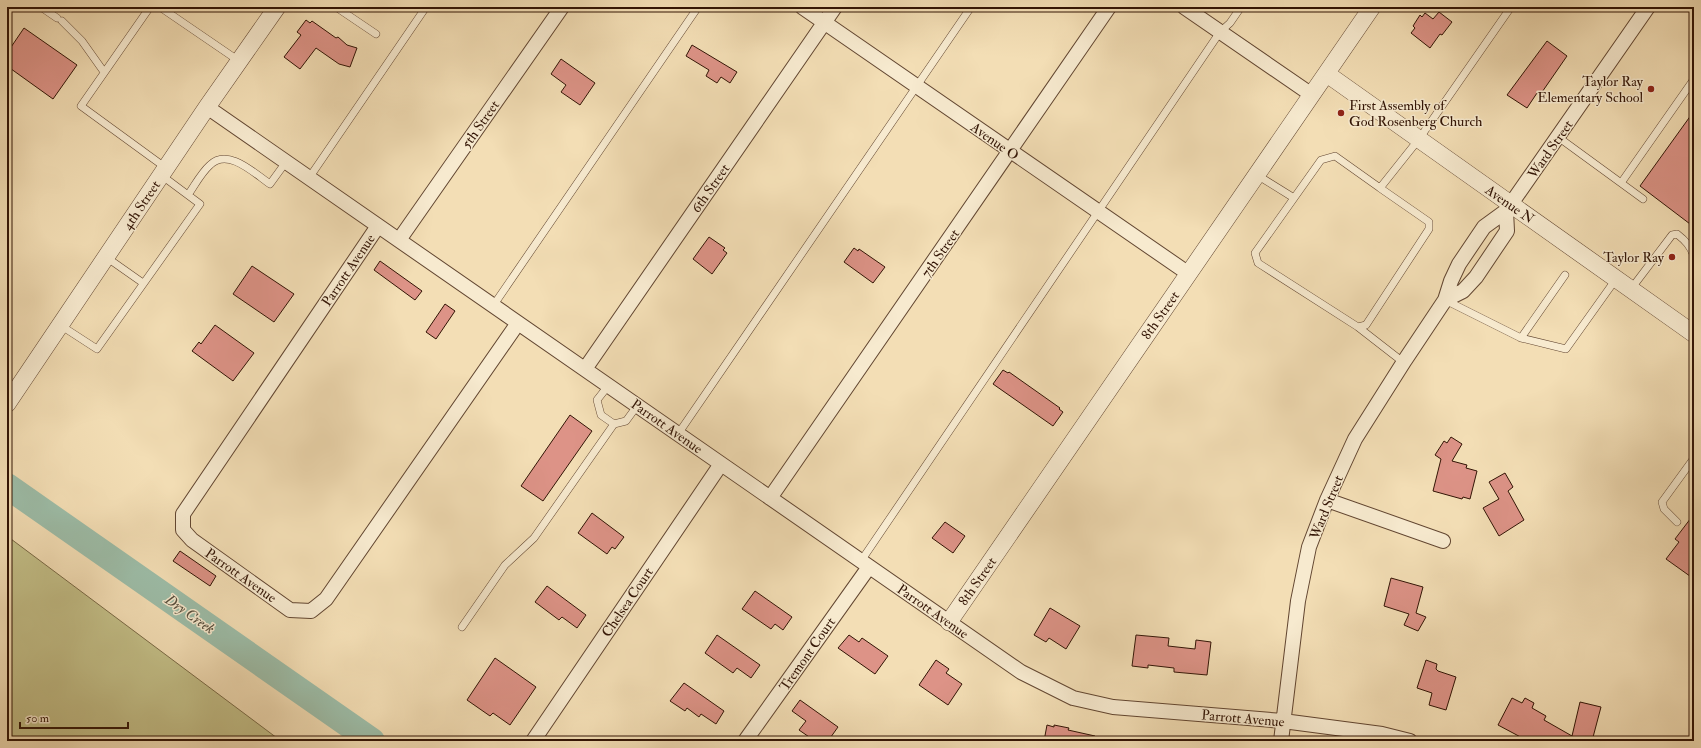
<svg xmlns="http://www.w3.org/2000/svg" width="1701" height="748" viewBox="0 0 1701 748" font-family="'IM FELL Double Pica',serif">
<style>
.green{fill:#c3bf88;stroke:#7a6a46}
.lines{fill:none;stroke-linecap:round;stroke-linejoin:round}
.river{stroke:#9dbda8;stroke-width:26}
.building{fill:#dd9387;stroke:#321405}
.service-casing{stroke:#624631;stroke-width:8}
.minor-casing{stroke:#624631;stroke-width:16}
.tertiary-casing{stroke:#624631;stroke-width:18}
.service{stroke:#f7eacf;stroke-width:7}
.minor{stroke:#f7eacf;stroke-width:14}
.tertiary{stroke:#f7eacf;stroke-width:17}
.poi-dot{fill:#8f2418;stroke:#f7eacf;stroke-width:1.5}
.labels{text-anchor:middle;stroke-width:3;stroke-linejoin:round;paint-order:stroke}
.poi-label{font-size:14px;fill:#321405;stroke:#f7eacf;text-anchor:end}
.street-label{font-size:14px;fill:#321405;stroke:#f7eacf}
.water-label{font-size:15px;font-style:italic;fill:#574f3e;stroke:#f7eacf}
</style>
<rect width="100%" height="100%" fill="#f3deb5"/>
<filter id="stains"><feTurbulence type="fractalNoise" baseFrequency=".005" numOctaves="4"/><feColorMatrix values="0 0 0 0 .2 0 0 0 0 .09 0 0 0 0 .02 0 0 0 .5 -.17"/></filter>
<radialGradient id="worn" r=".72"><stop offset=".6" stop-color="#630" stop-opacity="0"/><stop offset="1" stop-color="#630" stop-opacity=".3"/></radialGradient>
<!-- green -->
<path class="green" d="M7 536 281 741H7Z"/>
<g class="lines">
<!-- river -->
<path class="river" d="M7 486 372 741"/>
</g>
<!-- building -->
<path class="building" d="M1439 12 1452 22 1442 35 1440 34 1430 48 1411 33 1415 28 1413 26 1420 15 1422 17 1425 13 1433 19Z
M306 20 310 23 312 21 336 38 338 37 347 45 357 48 350 67 339 64 316 48 300 69 284 57 301 35 297 32Z
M24 28 77 65 53 99 7 66V53Z
M1547 41 1567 56 1540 95 1537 93 1527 108 1507 95Z
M692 45 737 72 730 83 721 77 717 83 706 76 709 70 686 56Z
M561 59 595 83 580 105 561 92 566 85 551 74Z
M1694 111V227L1640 186Z
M709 237 725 248 723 250 727 253 712 274 693 259Z
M854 248 858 251 859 249 885 267 873 283 844 262Z
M380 261 422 291 415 300 374 270Z
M252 266 294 294 274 322 233 294Z
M445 304 455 311 436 339 426 332Z
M215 325 254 353 233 381 192 351 199 342 201 344Z
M1003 370 1008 373 1009 372 1060 408 1059 409 1063 412 1053 426 993 384Z
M570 415 592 431 543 501 521 486Z
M1451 437 1462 444 1452 461 1467 465 1466 468 1477 471 1470 499 1463 497 1462 499 1433 491 1441 459 1435 455 1444 441 1447 443Z
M1505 473 1513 487 1508 491 1524 520 1499 536 1483 508 1499 499 1489 482Z
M592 513 624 537 615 549 612 547 607 554 578 533Z
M1694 514V579L1666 559 1679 542 1675 539Z
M945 522 965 536 953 553 932 538Z
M180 551 216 576 210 586 173 561Z
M1391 578 1423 587 1416 613 1426 617 1418 631 1404 625 1409 614 1384 606Z
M547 586 586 615 577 628 562 617 559 620 535 602Z
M755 591 792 617 783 630 775 624 771 629 742 609Z
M1050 608 1080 626 1066 649 1049 638 1046 642 1034 635Z
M717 635 760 665 751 678 737 668 733 673 705 653Z
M849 635 859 642 862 638 888 656 875 674 838 648Z
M1136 635 1169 638 1168 646 1195 649 1196 640 1211 642 1207 675 1174 672V668L1148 665V668L1132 666Z
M495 658 536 687 510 725 493 713 490 716 467 700Z
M936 660 949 669 946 673 962 684 948 705 919 685Z
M1426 660 1437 664 1436 669 1438 671 1456 677 1446 710 1429 705 1432 693 1417 688Z
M684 683 724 711 716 724 701 714 699 717 687 708 685 711 670 701Z
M1512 698 1522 703 1525 698 1534 703 1532 708 1546 716 1544 720 1572 736 1580 702 1601 707 1592 741H1528L1498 725Z
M800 700 838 727 828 741H815L799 730 806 721 792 711Z
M1047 725 1054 727V725L1069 728 1068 730 1095 736V741H1044Z"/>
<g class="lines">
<defs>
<path id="service" d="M41 7 57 18
M150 7 81 106 166 168
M160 7 239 61
M336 7 376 34
M62 21 82 41 104 72
M1558 137 1643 199
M1257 175 1294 198
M309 178 426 7
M1621 183 1694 79
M1380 188 1429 222V229L1366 325 1358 327 1258 263 1255 253 1321 160 1335 156 1380 188 1419 139 1511 7
M188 195C195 185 201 173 210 165 228 147 255 174 270 184L286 162
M106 257 143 283
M1631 289 1672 235 1677 234C1686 241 1690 246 1694 256
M1445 300 1521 338 1565 275
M493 306 698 7
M60 325 97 349 200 204 161 175
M1358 327 1403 362
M1521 338 1566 349 1616 279
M608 386 597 400 601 415 614 424 626 421 637 406
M678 434 971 7
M1677 522 1664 509 1662 502 1694 458
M861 561 1220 32 1230 23 1241 7
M462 627 505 565 534 538 614 424"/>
<path id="minor" d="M802 7 1189 274
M1184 7 1312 95
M207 107 1021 672 1073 698 1113 707 1283 721 1382 734 1410 741
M378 226 183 514V530L192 540 290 610 311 611 326 599 518 323
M399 240 562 7
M1445 300 1463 291 1476 277 1507 231 1506 211
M585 369 835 7
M770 498 1109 7
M1327 500 1443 541
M533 741 721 464
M745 741 869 567
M1281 741 1298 601 1309 547 1327 500 1355 439 1405 360 1445 300 1451 281 1459 264 1484 227 1506 211 1648 7"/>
<path id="tertiary" d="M1327 74 1694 334
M7 404 207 107 277 7
M949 622 1372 7"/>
</defs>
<!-- service casing -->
<use href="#service" class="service-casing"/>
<!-- minor casing -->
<use href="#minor" class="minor-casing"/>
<!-- tertiary casing -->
<use href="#tertiary" class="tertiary-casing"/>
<!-- service -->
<use href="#service" class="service"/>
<!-- minor -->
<use href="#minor" class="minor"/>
<!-- tertiary -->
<use href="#tertiary" class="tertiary"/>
</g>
<!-- markers -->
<g class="poi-dot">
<circle cx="1651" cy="89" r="4"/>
<circle cx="1341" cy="113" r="4"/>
<circle cx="1672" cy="257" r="4"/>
</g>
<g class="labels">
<!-- poi labels -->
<g class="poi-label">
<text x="1643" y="86">Taylor Ray<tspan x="1643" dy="16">Elementary School</tspan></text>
<text x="1349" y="110" text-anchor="start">First Assembly of<tspan x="1349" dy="16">God Rosenberg Church</tspan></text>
<text x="1664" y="262">Taylor Ray</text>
</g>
<!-- street labels -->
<g class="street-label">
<text transform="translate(480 124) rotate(-55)" y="5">5th Street</text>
<text transform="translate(995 141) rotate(35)" y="5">Avenue O</text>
<text transform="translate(1550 149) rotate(-55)" y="5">Ward Street</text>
<text transform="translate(710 188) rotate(-55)" y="5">6th Street</text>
<text transform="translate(1510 204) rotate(35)" y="5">Avenue N</text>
<text transform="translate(141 205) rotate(-56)" y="5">4th Street</text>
<text transform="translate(940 253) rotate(-55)" y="5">7th Street</text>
<text transform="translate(348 270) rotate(-56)" y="5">Parrott Avenue</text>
<text transform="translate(1160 315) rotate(-55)" y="5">8th Street</text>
<text transform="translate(667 426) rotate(35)" y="5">Parrott Avenue</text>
<text transform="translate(1326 507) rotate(-68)" y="5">Ward Street</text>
<text transform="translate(241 575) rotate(35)" y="5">Parrott Avenue</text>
<text transform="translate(977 581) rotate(-55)" y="5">8th Street</text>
<text transform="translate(627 602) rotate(-56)" y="5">Chelsea Court</text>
<text transform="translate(933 611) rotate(35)" y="5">Parrott Avenue</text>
<text transform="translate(807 654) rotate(-55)" y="5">Tremont Court</text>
<text transform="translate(1243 718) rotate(5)" y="5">Parrott Avenue</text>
</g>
<!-- water labels -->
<g class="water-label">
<text transform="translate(190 614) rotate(35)" y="5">Dry Creek</text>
</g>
</g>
<!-- margin -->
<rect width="1701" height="748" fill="none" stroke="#f3deb5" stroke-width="24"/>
<rect x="8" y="8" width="1685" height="732" fill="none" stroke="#321405" stroke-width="2"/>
<rect x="12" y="12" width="1677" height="724" fill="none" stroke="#321405"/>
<!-- scale -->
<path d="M20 722v6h108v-6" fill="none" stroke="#321405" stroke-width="2"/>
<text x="26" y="722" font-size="12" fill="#321405" stroke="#f7eacf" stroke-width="3" paint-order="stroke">50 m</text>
<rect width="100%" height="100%" filter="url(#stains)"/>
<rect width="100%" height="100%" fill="url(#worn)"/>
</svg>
